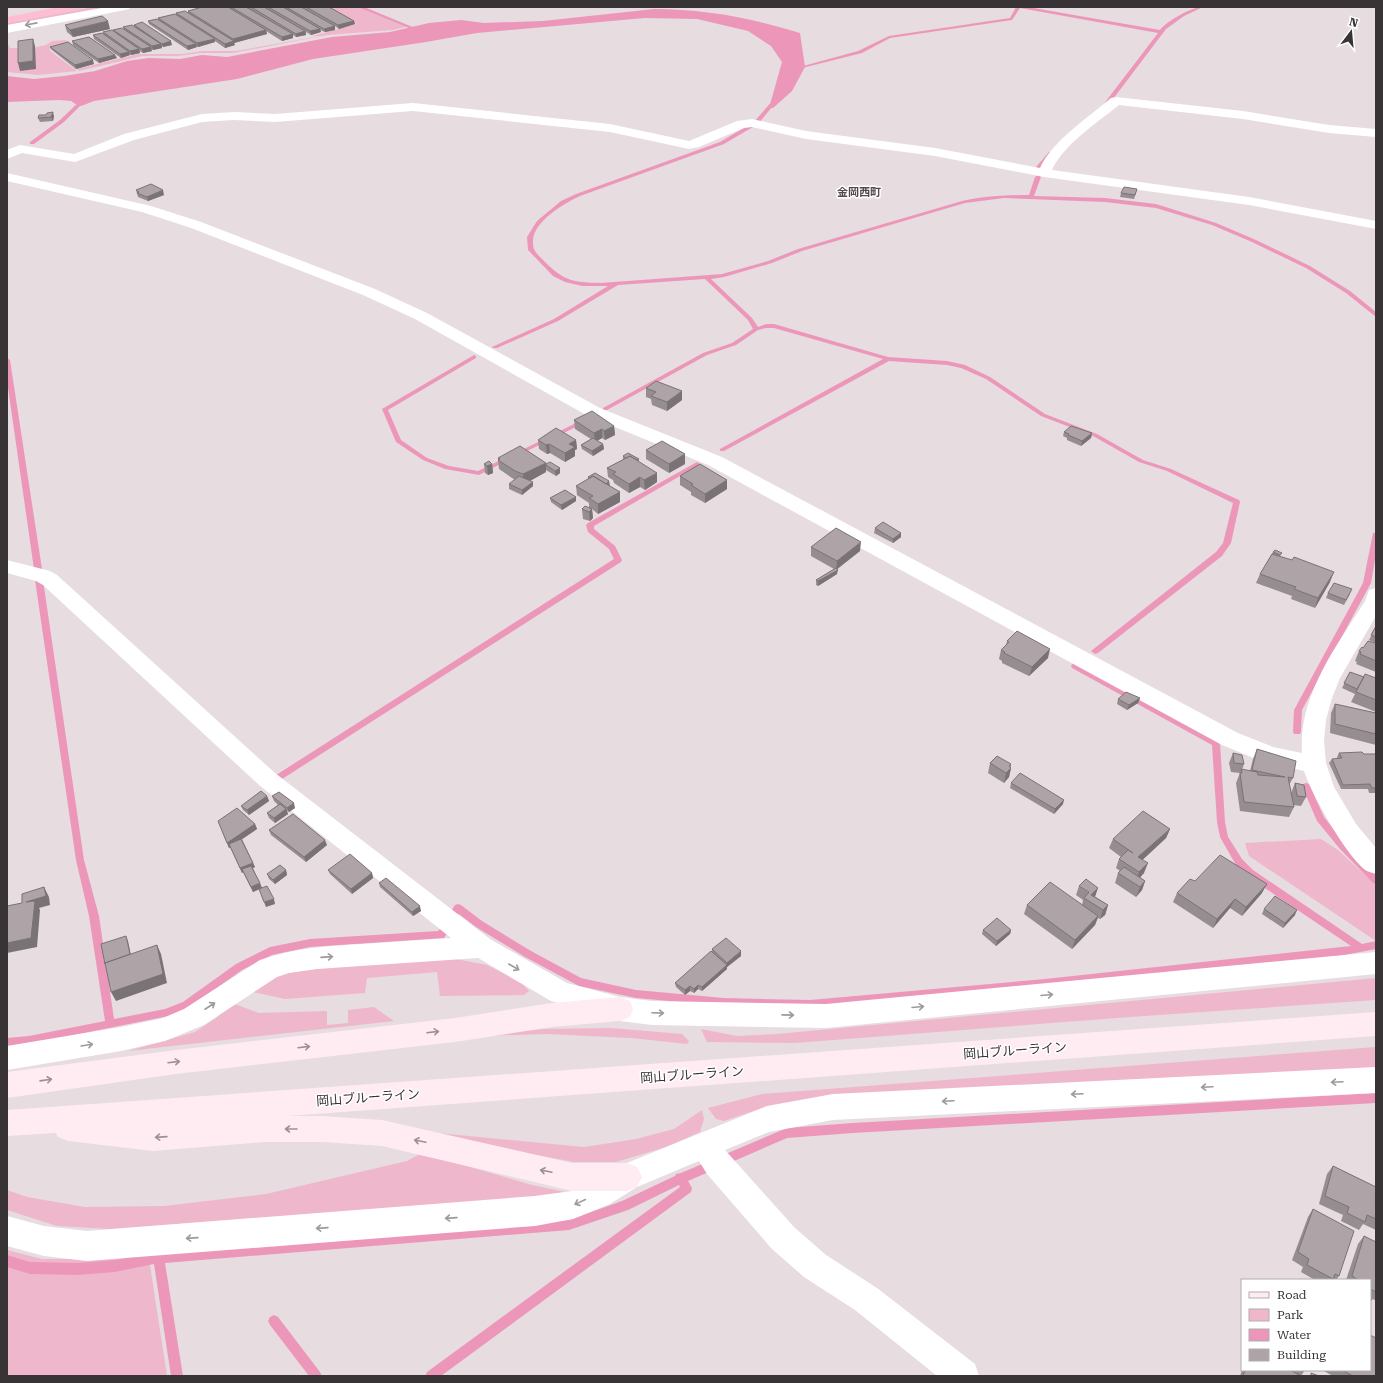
<svg xmlns="http://www.w3.org/2000/svg" width="1383" height="1383" viewBox="0 0 1383 1383" font-family="'Roboto Serif','Noto Sans JP',serif">
<style>
.green{fill:#efb7cb}
.water{fill:#ec97b9}
.lines{fill:none;stroke-linecap:round;stroke-linejoin:round}
.stream{fill:#ec97b9;fill-rule:evenodd}
.street{fill:#fff;fill-rule:evenodd}
.secondary{fill:#ffebf2;fill-rule:evenodd}
.highway{fill:#febdd5;fill-rule:evenodd}
.wall{fill:#968d90}
.shaded-wall{fill:#7a7375}
.building{fill:#aea4a7;stroke:#7a7375}
.oneway{stroke:#9c9a9a}
.oneway2{stroke:#9c9094}
.labels{text-anchor:middle;stroke-width:3;stroke-linejoin:round;paint-order:stroke}
.far-quarter-label{font-size:11px;font-weight:bold;fill:#52494c;stroke:#fff}
.near-street-label{font-size:13px;fill:#383435;stroke:#fff}
</style>
<rect width="100%" height="100%" fill="#e7dce0"/>
<!-- green -->
<path class="green" d="M93 7H114L7 27V23Z
M326 7H359L406 27 393 30 327 35 233 53H200L178 56H142L79 71 77 69 138 54H183L202 51H236L320 36H312L357 24Z
M65 40 70 42 69 45 49 50 77 71 38 75 7 72V43L10 48H32L46 45 52 41Z
M1321 839 1338 850 1376 885V941L1249 856 1245 843Z
M451 958 487 965 522 983 529 991 524 995 440 996 437 972 367 978 365 993 285 999 248 991 267 979 289 971Z
M1376 978V1000L1130 1017 795 1043 707 1042 701 1029 737 1036 777 1034Z
M232 1003 259 1013 327 1011V1025L348 1023V1010L374 1007 394 1021 128 1051 195 1032 216 1018Z
M611 1028 682 1034 689 1041 687 1044 631 1038 546 1034 449 1037 543 1029Z
M1376 1047V1069L762 1108 724 1121 716 1119 708 1108 762 1094Z
M702 1110 704 1119 700 1132 666 1147 616 1162H574L531 1154 437 1133 584 1147 636 1139 674 1129Z
M422 1153 532 1185 565 1192 534 1197 110 1229 57 1226 7 1210V1190L27 1197 85 1207 164 1206 266 1194 407 1161Z
M7 1250 42 1259H82L148 1252 167 1376H7Z"/>
<!-- water -->
<path class="water" d="M654 9C704 9 752 18 800 33L805 67 792 91 773 108H769L782 62 771 46 748 31 697 19 645 18 477 33 426 42 313 59 237 79 94 101 81 106 77 105 71 101 59 100 7 102V76L34 79 64 76 95 71 127 61 149 58 180 59 202 55 227 57 332 37 390 32 429 23 461 20 484 23 543 21Z"/>
<g class="lines">
<!-- stream -->
<path class="stream" d="M358 7H364L420 30 416 31Z
M1016 7H1028L1160 30C1167 21 1191 7 1203 7L1184 16 1166 29 1107 107H1103V105L1158 33 1020 8 1012 20 890 38 862 53 798 69 796 68 858 51 889 36 1010 18Z
M81 100 85 101 64 122 34 144H30V142L60 120Z
M773 100 777 101 758 124 724 144 580 196C565 203 532 222 533 242 533 245 533 248 535 251 537 255 542 258 545 262 565 282 574 282 601 283L722 274 768 261 798 249 962 201C985 196 1006 195 1029 195L1035 177 1038 175 1041 177 1034 196 1105 198 1156 204 1216 223 1256 240 1310 266 1350 291 1376 312V317L1346 293 1306 268 1252 242 1212 225 1156 208 1105 202 1004 198 965 203 802 251 772 263 724 277 711 279 752 318 758 327 766 324H774L888 357 947 361 965 365 990 377 1045 414 1097 434 1143 460 1171 469 1239 500 1240 502 1231 543 1222 556 1098 653 1095 654 1091 651 1216 552 1223 543 1233 503 1167 471 1139 462 1093 436 1041 416 986 379 961 368 947 365 889 361 724 451H720V449L883 359 774 328H766L758 330 736 345 707 355 607 410H603V408L703 353 732 343 753 329 748 320 705 279 618 285 558 321 497 348H493L492 347 554 319 608 286H582L565 282 553 276 528 250 527 237 537 221 561 201 576 194 720 142 754 122Z
M1049 152 1053 153 1040 169H1036V167Z
M474 355 476 356V358L388 410 401 440 427 458 449 466 478 471 505 458 507 457 510 459 479 475 445 469 423 460 396 442 382 409Z
M7 358 10 360 42 569 38 571 34 569 7 381Z
M584 419 587 421 586 422 519 455 517 456 514 454Z
M697 462 700 464 699 465 594 526V529L615 546 622 560 621 562 279 781H273L272 779 273 777 614 559 609 549 588 532 586 525 588 523Z
M1373 533H1376V554L1371 583 1302 710 1301 732 1300 734H1294L1293 732 1294 710 1363 583Z
M36 578H39L43 580 84 860 99 916 114 1019 165 1009 183 1002 236 964 270 947 310 939 438 931C441 927 442 926 447 927L449 930 444 938 310 947 272 955 242 970 189 1008 169 1016 29 1044 7 1046V1038L29 1036 105 1021 89 916 76 860 35 580Z
M1076 662 1219 741 1220 743 1225 822 1228 837 1242 859 1253 870 1362 944 1376 941V949L1339 956 1045 987 810 1008 724 1006 636 998 579 986 525 957 476 927 459 914C456 918 455 920 450 919L448 916 455 905 458 904 461 905 482 921 531 951 581 978 636 990 724 998 810 1000 1045 979 1351 946 1247 876 1236 865 1220 837 1217 822 1212 745 1072 668 1071 666 1073 663Z
M1306 783 1309 784 1310 786 1324 817 1346 845 1376 874V884L1373 883 1340 849 1317 821 1302 786 1303 784Z
M1376 1093V1103L853 1133 787 1138 688 1181 692 1188 691 1192 441 1376H425L427 1372 680 1187 679 1185 628 1210 569 1230 165 1263 183 1376H171L154 1264 115 1272 77 1275 30 1274 7 1267V1255L30 1262 77 1263 115 1260 159 1252 569 1220 622 1201 675 1176 676 1174 681 1173 787 1128 853 1123Z
M274 1315 278 1317 320 1372 322 1376H309L270 1325 268 1321 270 1317Z"/>
<!-- street -->
<path class="street" d="M107 7H131L129 9 125 10 7 33V25Z
M1116 97 1243 111 1329 125 1376 129V137L1329 133 1243 119 1119 105C1098 122 1063 145 1052 170L1249 197 1376 221V229L1249 205 1044 177 935 156 806 139 752 127 744 128 699 147 689 149 610 132 413 111 275 122 234 120 202 122 134 140 75 162 22 153 7 159V150L20 145 74 154 124 134 202 114 234 112 275 114 413 103 610 124 689 141 737 121 752 119 806 131 935 148 1040 168C1052 141 1089 117 1111 98Z
M7 173 151 206 201 222 375 289 427 313 600 408 722 457 1238 733 1273 747 1302 753C1298 696 1336 647 1365 601L1369 590 1376 588V616L1340 678 1332 698 1326 720 1324 741 1326 763 1334 787 1356 824 1376 848V874C1373 873 1369 872 1367 871 1347 858 1311 793 1304 771L1261 761 1222 745 708 465 588 416 415 319 363 295 191 228 142 212 7 181Z
M7 560 50 571 57 575 275 773 490 939 567 983 620 997 652 1001 826 1004 1376 952V974L826 1028 652 1025 620 1021 551 1001 478 958 317 969 289 973 277 977 204 1025 165 1041 121 1051 7 1070V1046L121 1027 163 1018 184 1009 260 960C293 948 327 946 362 944 392 942 421 940 451 938L259 785 43 585 36 581 7 573Z
M1376 1067V1093L833 1120 769 1132 725 1150 794 1227 826 1255 877 1288 975 1364 979 1376H937L855 1310 804 1277 772 1249 707 1174 699 1161 637 1187 610 1204 573 1219 535 1226 87 1261 44 1256 7 1246V1216L44 1226 87 1231 535 1196 572 1191 588 1184 617 1167 767 1106 833 1094Z"/>
<!-- secondary -->
<path class="secondary" d="M620 997 630 1001 633 1009 630 1017 620 1021 552 1027 455 1042 176 1074 7 1098V1072L176 1050 455 1018 552 1003Z
M1376 1012V1036L288 1116H322L382 1120 572 1163H627L637 1167 642 1177 637 1187 627 1191H572L382 1146 322 1142H266L153 1151 68 1141 58 1137 56 1133 7 1136V1110Z"/>
<!-- highway -->
<path class="highway" d="M59 7H83L81 9 77 10 7 23V17Z"/>
</g>
<!-- wall -->
<path class="wall" d="M202 7H329L354 21 355 24 339 29 335 26V30L325 32 320 30 321 32 311 35 306 32V35L296 37 293 35V38L282 41 266 31 267 34 234 43 235 45 225 48 215 41V42L198 47 196 46 197 47 188 50 149 24 148 21 158 19V18L176 14V13H188V11Z
M65 25 110 29 73 37 67 32Z
M134 25 172 45 163 47 162 46V48L153 50 151 49 152 51 143 53 140 51V53L131 55 130 54V55L121 58 94 39 93 35 103 34V32L114 31 113 30 124 29 123 27 134 26Z
M72 41 115 55 117 58 99 63 73 45Z
M50 47 94 64 76 69 52 50Z
M54 116 53 121 40 122 38 118Z
M136 190 164 195 148 201 138 197Z
M1121 193H1136L1134 199 1120 197Z
M646 388 682 400 667 411 652 405 651 399 646 397Z
M574 420 614 426 615 435 605 440 602 438 597 441 603 444 604 449 593 456 582 449 581 445 591 439 575 429Z
M1064 432 1092 433 1091 438 1081 446 1067 440V438L1063 436Z
M538 440H576L577 449 575 450V456L565 462 550 453 547 454 539 449Z
M646 450 685 454V464L669 473 646 459Z
M623 456 639 459V462L657 482 645 490 640 487 629 493 614 483 613 480 608 477 607 468 623 460Z
M498 458 546 464 560 473 556 476 546 470V472L530 481 533 486 522 495 509 489V484L515 480 499 469 498 460Z
M484 464H492L493 473 488 475 485 473Z
M680 476 727 480V489L705 503 691 495V492L680 485Z
M588 477 610 486 620 492V502L598 514 592 509 593 518 590 521 583 519 582 509 589 507V503L577 495 576 486 588 479Z
M576 497V501L562 510 551 502 550 498Z
M875 528 901 533V537L893 543 874 533Z
M811 547 860 551 837 569V574L818 586 816 585V580L834 569 811 556Z
M1273 552 1282 553 1280 556 1330 582 1315 608 1291 599 1292 596 1256 583 1260 574Z
M1328 593 1350 594 1344 605 1326 598Z
M1376 626V643L1369 640Z
M1007 641 1048 658 1029 676 1002 663V661L999 659 1001 650 1006 645Z
M1376 643V672L1356 664 1357 662 1355 661 1359 651 1363 648Z
M1350 672 1364 677 1376 678V712L1351 702 1355 694 1342 688Z
M1140 698 1138 703 1127 710 1117 704 1118 699Z
M1335 704 1376 713V745L1330 733 1331 713Z
M1257 749 1293 778 1289 785 1291 793 1295 783 1306 797 1301 806 1293 805 1294 807 1289 817 1240 811 1236 783 1240 773 1231 772 1229 763 1233 753 1244 764 1242 770 1250 771 1253 759Z
M1339 753 1364 754H1376V793H1369L1368 789H1341L1329 763 1332 759H1338L1337 757Z
M990 763 1011 764 1010 767 1011 768 1009 777 1004 783 988 773Z
M1011 783 1063 804 1054 814 1010 788Z
M267 796 269 801 249 815 243 810 241 806Z
M272 796 295 808 289 812 287 811 288 814 275 823 269 818 267 813 278 805 274 801Z
M218 821 255 824 257 829 242 839 255 867 253 868 262 888 253 892 243 872 242 873 230 847 229 848Z
M1170 829 1166 838 1142 860 1144 873 1140 877 1145 881 1142 890 1136 897 1115 883 1118 873 1120 871 1116 868 1119 859 1121 857 1109 848 1113 839Z
M269 830 327 845 306 862 271 835Z
M286 870 287 875 275 884 269 879 267 874Z
M328 870 372 873 373 878 352 894 330 874Z
M379 883 421 911 413 916 380 887Z
M1079 886 1108 905 1105 915 1100 919 1098 918 1095 925 1072 949 1024 914 1027 905H1082L1083 900 1076 895Z
M1177 893H1262L1242 916 1230 908 1213 928 1173 902Z
M1264 909 1295 915 1283 928 1262 914Z
M983 930H1011L1010 934 996 946 982 934Z
M712 949 741 956 727 967V969L702 991 698 989 694 993 690 991 685 995 676 987 675 983 712 951Z
M1333 1166 1376 1187V1230L1363 1224 1359 1230 1341 1221 1343 1215 1319 1204 1327 1174Z
M1313 1209 1339 1276 1336 1280H1315L1301 1272 1303 1267 1292 1260 1308 1217Z
M1364 1236 1376 1242V1301L1373 1299 1371 1301 1370 1300V1280H1346L1358 1244Z
M1242 1370H1305L1301 1376H1240Z
M1322 1370H1370L1376 1376H1333Z"/>
<!-- shaded-wall -->
<path class="shaded-wall" d="M108 21 110 29 73 37 70 30Z
M354 21 355 24 339 29 338 25Z
M335 26V30L325 32 324 29Z
M320 29 321 32 311 35 310 31Z
M266 30 267 34 234 43 235 45 225 48V44L234 41 233 39Z
M305 31 306 35 296 37V34Z
M293 34V38L282 41V37Z
M33 39 35 46 36 69 20 71 18 63Z
M215 39V42L198 47 197 43Z
M171 41 172 45 163 47 162 44Z
M161 44 162 48 153 50 152 46Z
M196 44 197 47 188 50 187 46Z
M151 47 152 51 143 53 142 49Z
M139 49 140 53 131 55 130 51Z
M129 52 130 55 121 58 120 54Z
M115 55 117 58 99 63 98 59Z
M93 60 94 64 76 69 75 65Z
M53 112 54 116 53 121 51 117Z
M163 190 164 195 148 201 147 197Z
M682 391V400L667 411V402Z
M614 426 615 435 605 440 604 431Z
M602 429V438L595 442 594 433Z
M1092 433 1091 438 1081 446 1082 441Z
M576 440 577 449 575 450V456L565 462V453L569 444Z
M549 444 550 453 547 454 546 445Z
M603 444 604 449 593 456 592 451Z
M685 454V464L669 473V464Z
M546 463V472L524 484 523 474Z
M492 464 493 473 488 475 487 466Z
M560 468V473L556 476 555 471Z
M657 473V482L645 490 644 480Z
M640 477V487L629 493V484Z
M727 480V489L705 503V494Z
M609 481 610 486 602 490V486Z
M533 482V486L522 495V490Z
M620 492V502L598 514V504Z
M576 497V501L562 510 561 505Z
M592 509 593 518 590 521 589 512Z
M901 533V537L893 543V539Z
M861 542 860 551 836 570 837 561Z
M838 570 837 574 818 586V581Z
M1334 572 1330 582 1315 608 1318 598Z
M1050 649 1048 658 1029 676 1032 667Z
M1140 698 1138 703 1127 710 1129 705Z
M1011 764 1010 769 1011 768 1009 777 1004 783 1006 773 1009 766Z
M267 796 269 801 249 815 247 810Z
M1064 800 1063 804 1054 814 1055 809Z
M294 803 295 808 289 812 287 808Z
M286 809 288 814 275 823 274 818Z
M255 824 257 829 229 848 227 843Z
M1170 829 1166 838 1135 867 1138 857Z
M325 840 327 845 306 862 304 857Z
M253 863 255 867 243 872 242 869 243 872 242 873 240 868Z
M1148 863 1144 873 1136 882 1139 872Z
M286 870 287 875 275 884 273 880Z
M372 873 373 878 352 894 351 889Z
M1145 881 1142 890 1136 897 1140 887Z
M260 883 262 888 253 892 251 887Z
M1267 884 1262 893 1242 916 1246 907Z
M44 887 49 897 50 905 39 908 40 910 37 947 7 953V943L26 902Z
M1098 888 1095 897 1091 895Z
M274 899 275 904 266 907 264 902Z
M1235 899 1230 908 1213 928 1217 919Z
M1108 905 1105 915 1100 919 1103 910Z
M420 906 421 911 413 916 412 912Z
M1297 910 1295 915 1283 928 1285 923Z
M1098 916 1095 925 1072 949 1075 940Z
M1011 930 1010 934 996 946 997 941Z
M126 936 128 941 132 960 130 955Z
M157 945 161 954 167 983 116 1001 111 992Z
M741 951V956L727 967V969L702 991V987L727 965V963Z
M698 985V989L694 993V989Z
M690 986V991L685 995V990Z"/>
<!-- building -->
<path class="building" d="M202 7H228L266 30 233 39 188 11Z
M231 7H246L293 34 282 37Z
M251 7H264L305 31 296 34Z
M268 7H283L320 29 310 31Z
M286 7H301L335 26 324 29Z
M306 7H329L354 21 338 25Z
M185 11 234 41 225 44 176 13Z
M175 14 215 39 197 43 158 18Z
M102 16 108 21 70 30 65 25Z
M157 19 196 44 187 46 148 21Z
M142 22 171 41 162 44 134 25Z
M132 25 161 44 152 46 123 27Z
M122 28 151 47 142 49 113 30Z
M112 30 139 49 130 51 103 32Z
M102 33 129 52 120 54 93 35Z
M89 37 115 55 98 59 72 41Z
M33 39V61L18 63V41Z
M68 42 93 60 75 65 50 47Z
M53 112 51 117 38 118 39 115H46L47 113Z
M151 184 163 190 147 197 137 193 139 192 136 190Z
M1124 187 1137 189 1135 195 1121 193Z
M656 381 682 391 667 402 651 396 656 392 646 388Z
M592 411 614 426 604 431 602 429 594 433 574 420Z
M1071 426 1092 433 1082 441 1068 435 1069 434 1064 432Z
M556 428 576 440 569 444 575 447 565 453 549 444 546 445 538 440Z
M593 438 603 444 592 451 581 445Z
M662 441 685 454 669 464 646 450Z
M520 446 546 463 523 474 515 471 498 460 500 459 498 458Z
M628 453 639 459 637 460 630 456 626 458 623 456Z
M630 456 657 473 644 480 640 477 629 484 613 474 616 472 607 468Z
M489 461 492 464 487 466 484 464Z
M550 462 560 468 555 471 546 465V464Z
M700 464 727 480 705 494 691 485 693 484 680 476Z
M595 473 609 481 606 484 593 476 590 478 588 477Z
M519 476 533 482 522 490 509 484Z
M593 476 620 492 598 504 589 498 593 496 576 486Z
M565 490 576 497 561 505 550 498Z
M585 506 592 509 589 512 582 509Z
M883 522 901 533 893 539 875 528Z
M836 528 861 542 837 561 811 547Z
M1275 550 1282 553 1280 555 1273 552Z
M1272 554 1292 560 1294 557 1334 572 1318 598 1294 589 1296 587 1260 574Z
M836 568 838 570 818 581 816 580Z
M1334 583 1352 589 1346 600 1328 593Z
M1376 626V637L1371 635Z
M1017 631 1050 649 1032 667 1004 653 1005 652 1001 650 1009 642 1007 641Z
M1368 641 1376 643V661L1360 654 1361 652 1359 651 1362 647 1363 648Z
M1350 672 1364 677 1357 689 1344 683Z
M1365 674 1376 678V700L1356 692Z
M1126 692 1140 698 1129 705 1118 699Z
M1335 704 1376 713V734L1335 724Z
M1257 749 1296 761 1293 778 1288 777 1294 807 1244 802 1240 773H1242L1241 769 1257 772 1258 775 1285 777 1252 770Z
M1362 752 1364 754H1376V788H1372L1370 784 1343 785 1332 759 1342 758 1339 753Z
M1233 753 1242 755 1244 764 1234 763Z
M997 756 1011 764 1009 766 1011 768 1006 773 990 763Z
M1020 773 1064 800 1055 809 1011 783Z
M1295 783 1304 785 1306 797 1297 796Z
M261 791 267 796 247 810 241 806Z
M279 792 294 803 287 808 272 796Z
M280 804 286 809 274 818 267 813Z
M237 808 255 824 227 843 218 821Z
M1143 811 1170 829 1138 857 1148 863 1139 872 1119 859 1128 850 1133 853 1113 839Z
M293 814 325 840 304 857 269 830Z
M241 839 253 863 240 868 229 844Z
M350 854 372 873 351 889 328 870Z
M1220 855 1267 884 1246 907 1235 899 1217 919 1177 893 1190 879 1195 881Z
M280 865 286 870 273 880 267 874Z
M251 866 260 883 251 887 242 869Z
M1124 867 1145 881 1140 887 1118 873Z
M386 878 420 906 412 912 379 883Z
M1086 879 1098 888 1091 895 1108 905 1103 910 1084 898 1089 892 1079 886Z
M1050 882 1098 916 1075 940 1027 905Z
M267 886 274 899 264 902 259 889Z
M44 887 46 896 26 902 35 901 31 938 7 943V906L22 903V894Z
M1275 896 1297 910 1285 923 1264 909Z
M997 918 1011 930 997 941 983 930Z
M126 936 130 954 105 963V964L101 944Z
M726 938 741 951 727 963 712 949Z
M157 945 163 974 111 992 105 963Z
M711 951 727 965 702 987 698 985 694 989 690 986 685 990 675 983Z
M1333 1166 1376 1187V1219L1367 1215 1365 1222 1347 1213 1349 1207 1325 1196Z
M1313 1209 1354 1231 1339 1276 1335 1274 1333 1279 1307 1265 1309 1259 1298 1252Z
M1364 1236 1376 1242V1292L1370 1289V1280H1357V1279L1352 1276Z
M1370 1335 1376 1338V1376H1353L1342 1370H1370Z
M1245 1370H1290L1301 1376H1243Z
M1311 1373 1319 1376H1311Z"/>
<!-- one-way arrows -->
<defs><path id="oneway-shaft" d="M-6 0H5M1.5-3L5.5 0L1.5 3" fill="none" stroke-width="1.6" stroke-linecap="round" stroke-linejoin="round"/></defs>
<g class="oneway">
<use href="#oneway-shaft" transform="translate(31 24) rotate(169)"/>
<use href="#oneway-shaft" transform="translate(327 957) rotate(-4)"/>
<use href="#oneway-shaft" transform="translate(514 967) rotate(30)"/>
<use href="#oneway-shaft" transform="translate(1047 995) rotate(-5)"/>
<use href="#oneway-shaft" transform="translate(210 1006) rotate(-33)"/>
<use href="#oneway-shaft" transform="translate(918 1007) rotate(-5)"/>
<use href="#oneway-shaft" transform="translate(658 1013) rotate(2)"/>
<use href="#oneway-shaft" transform="translate(788 1015) rotate(1)"/>
<use href="#oneway-shaft" transform="translate(87 1045) rotate(-9)"/>
<use href="#oneway-shaft" transform="translate(1337 1082) rotate(177)"/>
<use href="#oneway-shaft" transform="translate(1207 1087) rotate(177)"/>
<use href="#oneway-shaft" transform="translate(1077 1094) rotate(177)"/>
<use href="#oneway-shaft" transform="translate(948 1101) rotate(177)"/>
<use href="#oneway-shaft" transform="translate(580 1202) rotate(155)"/>
<use href="#oneway-shaft" transform="translate(451 1218) rotate(176)"/>
<use href="#oneway-shaft" transform="translate(322 1228) rotate(176)"/>
<use href="#oneway-shaft" transform="translate(192 1238) rotate(176)"/>
</g>
<g class="oneway2">
<use href="#oneway-shaft" transform="translate(433 1032) rotate(-7)"/>
<use href="#oneway-shaft" transform="translate(304 1047) rotate(-7)"/>
<use href="#oneway-shaft" transform="translate(174 1062) rotate(-7)"/>
<use href="#oneway-shaft" transform="translate(46 1080) rotate(-8)"/>
<use href="#oneway-shaft" transform="translate(291 1129) rotate(180)"/>
<use href="#oneway-shaft" transform="translate(161 1137) rotate(176)"/>
<use href="#oneway-shaft" transform="translate(420 1141) rotate(-168)"/>
<use href="#oneway-shaft" transform="translate(546 1171) rotate(-168)"/>
</g>
<g class="labels">
<!-- far-quarter labels -->
<g class="far-quarter-label">
<text x="859" y="196">金岡西町</text>
</g>
<!-- near-street labels -->
<g class="near-street-label">
<text transform="translate(1015 1050) rotate(-4)" y="5">岡山ブルーライン</text>
<text transform="translate(692 1074) rotate(-4)" y="5">岡山ブルーライン</text>
<text transform="translate(368 1097) rotate(-4)" y="5">岡山ブルーライン</text>
</g>
</g>
<!-- border -->
<rect width="1383" height="1383" fill="none" stroke="#383435" stroke-width="16"/>
<!-- legend -->
<rect x="1241" y="1279" width="130" height="92" fill="#ffffff" stroke="#afaeae"/>
<rect x="1249" y="1292" width="20" height="6" fill="#ffebf2" stroke="#afaeae"/>
<text x="1277" y="1299" font-size="12" fill="#383435">Road</text>
<rect x="1249" y="1309" width="20" height="12" fill="#efb7cb" stroke="#afaeae"/>
<text x="1277" y="1319" font-size="12" fill="#383435">Park</text>
<rect x="1249" y="1329" width="20" height="12" fill="#ec97b9" stroke="#afaeae"/>
<text x="1277" y="1339" font-size="12" fill="#383435">Water</text>
<rect x="1249" y="1349" width="20" height="12" fill="#aea4a7" stroke="#afaeae"/>
<text x="1277" y="1359" font-size="12" fill="#383435">Building</text>
<!-- north arrow -->
<g transform="translate(1351 32) rotate(16)" stroke="#ffffff" stroke-width="3" paint-order="stroke">
<path d="M0-3L7 15L0 10L-7 15Z" fill="#383435"/>
<text y="-6" font-size="11" font-weight="bold" text-anchor="middle" fill="#383435">N</text>
</g>
</svg>
